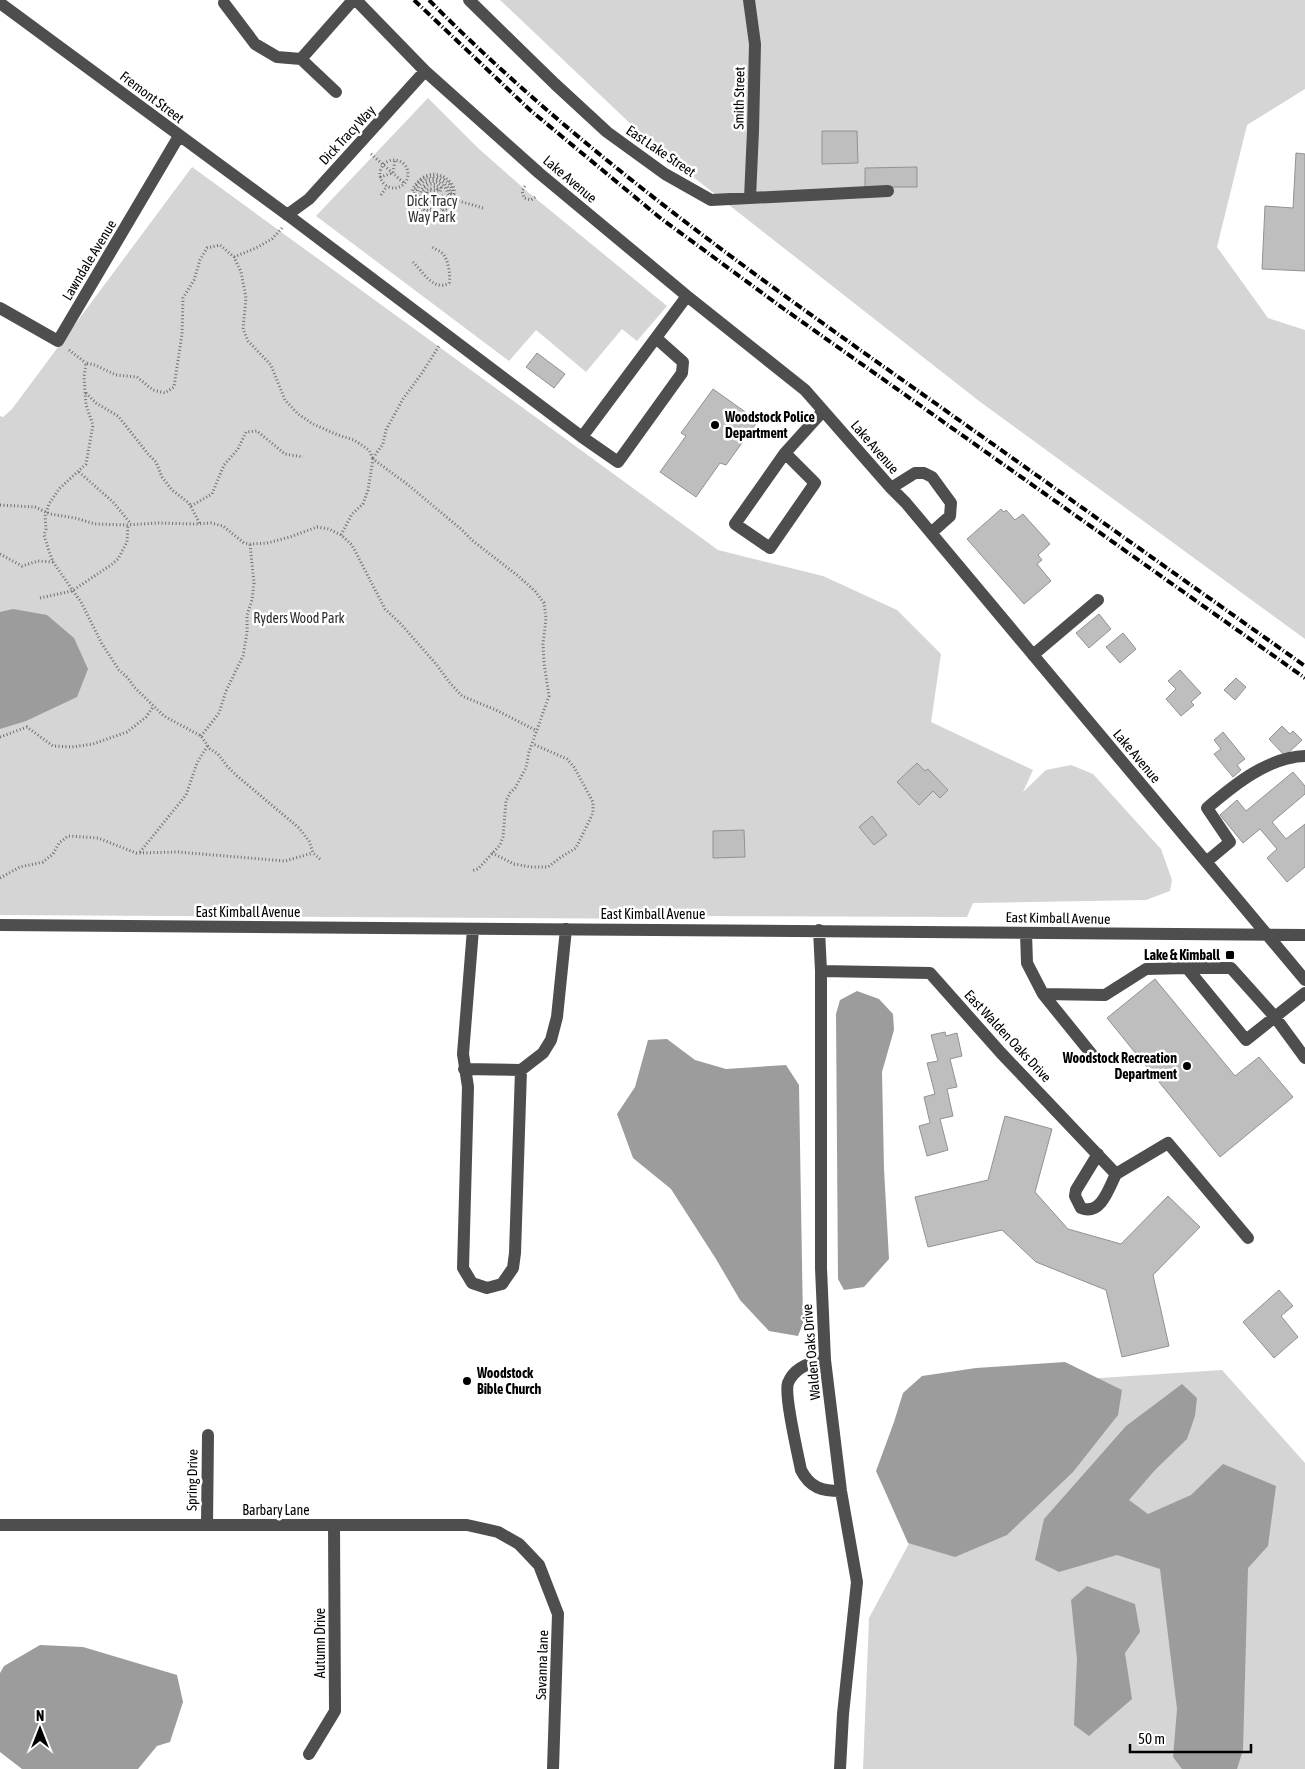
<svg xmlns="http://www.w3.org/2000/svg" width="1305" height="1769" viewBox="0 0 1305 1769" font-family="'Asap Condensed',sans-serif">
<style>
.green{fill:#d5d5d5}
.water{fill:#9c9c9c}
.building{fill:#bebebe;stroke:#929292}
.lines{fill:none;stroke-linecap:round;stroke-linejoin:round}
.path{stroke:#707070;stroke-width:3;stroke-dasharray:1 2.5;stroke-linecap:butt}
.minor{stroke:#4e4e4e;stroke-width:12}
.rail{stroke:#000;stroke-width:4;stroke-dasharray:8 2.5 1 2.5;stroke-linecap:butt}
.poi-dot{fill:#000;stroke:#fff;stroke-width:2}
.labels{text-anchor:middle;stroke-width:5;stroke-linejoin:round;paint-order:stroke}
.street-label{font-size:14px;fill:#000;stroke:#fff}
.park-label{font-size:14px;fill:#2c2c2c;stroke:#fff}
.poi-label{font-size:14px;font-weight:bold;fill:#000;stroke:#fff;text-anchor:start}
</style>
<rect width="100%" height="100%" fill="#fff"/>
<!-- green -->
<path class="green" d="M500 0H1305V89L1247 125 1217 247 1268 318 1305 330V639L979 401 655 147Z
M428 98 478 148 529 193 667 306 637 341 622 329 586 372 536 330 509 361 316 216Z
M192 167 718 550 823 576 897 610 941 654 931 722 1033 770 1023 792 1046 770 1071 765 1093 774 1161 849 1172 880 1170 891 1146 900 973 903 967 917 688 916 687 919 0 915V416L3 417 12 409Z
M1222 1370 1305 1463V1769H863L869 1618 994 1385Z"/>
<!-- water -->
<path class="water" d="M13 609 47 615 74 638 88 669 77 697 26 721 0 729V612Z
M857 991 879 999 893 1014 894 1030 882 1072 884 1169 889 1259 864 1287 844 1290 838 1279 836 1014 840 1000Z
M667 1039 695 1060 726 1069 786 1065 799 1085 803 1323 798 1336 769 1331 740 1300 716 1259 671 1189 633 1158 617 1114 635 1087 648 1040Z
M1065 1362 1122 1390 1118 1415 1073 1472 1007 1535 955 1557 908 1543 876 1471 894 1422 903 1393 922 1376 976 1368Z
M1182 1384 1197 1398 1195 1416 1187 1439 1155 1470 1129 1500 1148 1514 1191 1495 1223 1464 1276 1486 1268 1546 1248 1568 1243 1750 1237 1769H1182L1173 1757 1177 1709 1160 1569 1117 1555 1059 1572 1035 1560 1044 1519 1126 1426Z
M1087 1586 1135 1604 1140 1632 1125 1653 1132 1699 1089 1736 1074 1725 1077 1659 1071 1600Z
M40 1645 83 1647 177 1675 183 1702 170 1742 157 1746 138 1769H22L0 1752V1673L4 1666Z"/>
<!-- building -->
<path class="building" d="M822 131H857L858 163 822 164Z
M1296 153 1305 154V271L1262 269 1265 206 1293 208Z
M917 167V187H865V168Z
M537 353 565 374 554 388 526 367Z
M713 389 758 421 726 465 720 463 696 497 660 472 686 436 681 433Z
M1001 509 1004 512 1006 510 1015 520 1023 514 1050 544 1038 555 1042 560 1037 564 1051 581 1024 604 967 539Z
M1099 614 1111 629 1089 648 1076 633Z
M1123 633 1136 649 1120 663 1106 647Z
M1180 670 1201 693 1191 702 1194 705 1181 716 1166 699 1176 689 1168 681Z
M1236 678 1246 687 1235 700 1224 690Z
M1282 726 1290 734 1293 731 1302 740 1285 756 1269 739Z
M1223 732 1245 759 1237 765 1241 770 1233 777 1214 754 1221 749 1214 740Z
M917 763 925 771 928 769 948 790 940 798 933 791 919 805 897 782Z
M1293 772 1305 786V794L1272 822 1286 839 1305 824V867L1287 882 1267 858 1277 849 1260 829 1243 843 1220 815 1237 800 1246 811Z
M872 816 887 835 874 845 859 827Z
M744 830 745 857 713 858V831Z
M1155 979 1235 1076 1259 1057 1293 1097 1220 1157 1107 1018Z
M945 1032 946 1036 957 1033 962 1056 950 1059 957 1087 947 1089 953 1116 940 1119 948 1150 927 1156 919 1126 930 1123 924 1097 935 1094 927 1063 938 1061 931 1035Z
M1005 1116 1052 1129 1035 1192 1068 1229 1121 1244 1168 1196 1200 1227 1153 1275 1169 1346 1122 1357 1106 1290 1036 1262 1002 1230 928 1247 915 1197 988 1180Z
M1279 1290 1293 1306 1281 1316 1298 1337 1274 1358 1243 1322Z"/>
<g class="lines">
<!-- path -->
<path class="path" d="M371 154 404 183
M380 174a14 14 0 1 1 28 0a14 14 0 1 1-28 0Z
M380 177 393 173 395 160
M525 186 522 191 524 198 531 200 537 196
M381 195 387 186
M435 196 440 192 441 188C419 170 414 220 441 205L444 198C437 203 430 210 424 198L427 190 435 187 439 190C433 191 424 189 428 200L434 202 441 196H445L447 199C445 204 443 209 437 210 410 217 418 170 441 184 446 187 447 192 450 196L454 194C455 189 453 185 449 181 428 160 397 193 419 213 432 224 448 216 455 203L453 202C416 247 397 170 437 177 445 178 451 184 453 192L451 193C447 186 443 179 433 179 403 180 421 228 444 209 448 206 449 202 452 199L483 208
M234 257 256 248 272 239 282 228
M413 262C423 272 434 292 449 283 451 276 448 259 443 254 440 251 435 249 432 247
M69 350 86 363
M86 393 96 403 118 416 148 454 156 462 162 477 172 490 189 503 200 524
M373 458 383 444 386 430 403 399 422 373 439 346
M79 472 113 502 131 524
M0 505 35 507 50 514 75 518 95 524 128 525 157 523 196 524 211 523 223 526 244 543 250 544 267 543 290 537 317 527 329 529 341 535 352 545 385 609 400 623 436 664 450 683 462 696 496 710 537 731
M191 506 212 494 224 465 238 449 246 432 257 431 285 454 303 457
M341 535 352 514 363 504 368 490 373 459 407 484 462 530 473 541 517 575 535 591 544 603 546 618 543 644 544 663 549 696 529 752 526 768 515 788 510 793 506 801 503 837 500 845 478 869 471 871
M0 554 22 566 38 561 53 562
M40 598 72 591 111 565 118 559 127 542 128 525
M201 736 219 713 226 691 243 656 247 633V615L252 600 254 583 250 544
M0 737 27 727 53 746 72 747 93 744 127 732 146 717 153 707
M140 852 186 795 197 763 208 745
M492 853 514 864 531 867H548L561 857 576 848 593 813V802L574 767 567 759 533 744
M320 859 313 853 309 841 299 828 236 775 227 766 218 754 210 749 201 736 164 716 134 687 128 678 119 670 102 644 81 602 53 562 49 551 44 535 46 529 45 516 49 504 59 489 86 464 93 425 86 405 84 377 86 363 95 365 116 375 137 377 153 390 165 393 174 387 182 334 183 298 194 280 200 260 207 248 220 245 234 257 241 272 246 298 243 329 248 341 271 365 285 400 298 414 313 424 338 435 354 440 369 450 373 459
M0 878 20 867 43 862 53 854 59 843 68 836 98 838 136 853 178 852 285 861 313 853"/>
<!-- minor -->
<path class="minor" d="M356 0 425 71 539 173 687 296 805 390 891 488 906 503 1305 980
M469 0 555 84 607 132 665 174 711 200 888 191
M749 0 755 44 753 131 750 198
M0 3 293 219 582 437 687 296
M224 3 255 44 277 57 301 59 336 92
M301 59 353 0
M287 215 309 199 425 71
M0 308 58 341 179 136
M582 437 618 462 682 373 683 362 656 338
M785 453 815 483 770 548 735 524 785 453 823 411
M891 488 915 473H924L932 477 951 503 950 516 931 533
M1033 655 1098 600
M1206 862 1230 842 1207 808C1234 785 1268 757 1305 756
M0 925 1305 935
M473 929 463 1054 468 1087 463 1268 472 1283 487 1288 502 1284 513 1268 515 1253 521 1070
M819 930 821 971V1268L825 1360 841 1491 857 1582 843 1714 840 1769
M1026 933 1027 963 1043 994 1105 995 1146 969 1187 968 1246 1040 1305 993
M1187 968H1231L1275 1017 1305 1058
M821 971 930 973 1001 1053 1116 1174 1168 1143 1248 1238
M1043 994 1094 1057
M464 1069 521 1070 543 1053 551 1040 557 1017 566 929
M1098 1154 1076 1190 1075 1196 1081 1208C1101 1216 1109 1188 1116 1174
M825 1360C811 1362 794 1368 788 1383 784 1395 798 1455 801 1470 810 1488 822 1491 841 1491
M0 1525H467L498 1532 519 1544 539 1565 558 1614 553 1769
M207 1525 208 1435
M309 1754 335 1711 334 1525"/>
<!-- rail -->
<path class="rail" d="M414 0 530 110 659 217 784 309 1305 678
M429 0C569 142 732 259 894 374 1031 471 1168 569 1305 666"/>
</g>
<!-- markers -->
<g class="poi-dot">
<circle cx="715" cy="425" r="5"/>
<rect x="1225" y="950" width="10" height="10" rx="2.5"/>
<circle cx="1187" cy="1066" r="5"/>
<circle cx="467" cy="1381" r="5"/>
</g>
<g class="labels">
<!-- street labels -->
<g class="street-label">
<text transform="translate(152 97) rotate(37)" y="5">Fremont Street</text>
<text transform="translate(739 98) rotate(-89)" y="5">Smith Street</text>
<text transform="translate(347 135) rotate(-47)" y="5">Dick Tracy Way</text>
<text transform="translate(661 151) rotate(34)" y="5">East Lake Street</text>
<text transform="translate(570 179) rotate(40)" y="5">Lake Avenue</text>
<text transform="translate(89 260) rotate(-59)" y="5">Lawndale Avenue</text>
<text transform="translate(875 447) rotate(49)" y="5">Lake Avenue</text>
<text transform="translate(1137 756) rotate(50)" y="5">Lake Avenue</text>
<text x="248" y="917">East Kimball Avenue</text>
<text x="653" y="919">East Kimball Avenue</text>
<text transform="translate(1058 918) rotate(1)" y="5">East Kimball Avenue</text>
<text transform="translate(1008 1036) rotate(47)" y="5">East Walden Oaks Drive</text>
<text transform="translate(811 1352) rotate(-95)" y="5">Walden Oaks Drive</text>
<text transform="translate(192 1480) rotate(-89)" y="5">Spring Drive</text>
<text x="276" y="1515">Barbary Lane</text>
<text transform="translate(320 1643) rotate(-90)" y="5">Autumn Drive</text>
<text transform="translate(542 1665) rotate(-88)" y="5">Savanna lane</text>
</g>
<!-- park labels -->
<g class="park-label">
<text x="432" y="206">Dick Tracy<tspan x="432" dy="16">Way Park</tspan></text>
<text x="299" y="623">Ryders Wood Park</text>
</g>
<!-- poi labels -->
<g class="poi-label">
<text x="725" y="422">Woodstock Police<tspan x="725" dy="16">Department</tspan></text>
<text x="1220" y="960" text-anchor="end">Lake &amp; Kimball</text>
<text x="1177" y="1063" text-anchor="end">Woodstock Recreation<tspan x="1177" dy="16">Department</tspan></text>
<text x="477" y="1378">Woodstock<tspan x="477" dy="16">Bible Church</tspan></text>
</g>
</g>
<!-- north arrow -->
<g transform="translate(40 1729)" stroke="#ffffff" stroke-width="4" paint-order="stroke">
<path d="M0-4L9 19L0 12L-9 19Z" fill="#000000"/>
<text y="-8" font-size="14" font-weight="bold" text-anchor="middle" fill="#000000">N</text>
</g>
<!-- scale -->
<path d="M1130 1744v8h121v-8" fill="none" stroke="#000000" stroke-width="2.5"/>
<text x="1138" y="1744" font-size="15" fill="#000000" stroke="#ffffff" stroke-width="4" paint-order="stroke">50 m</text>
</svg>
